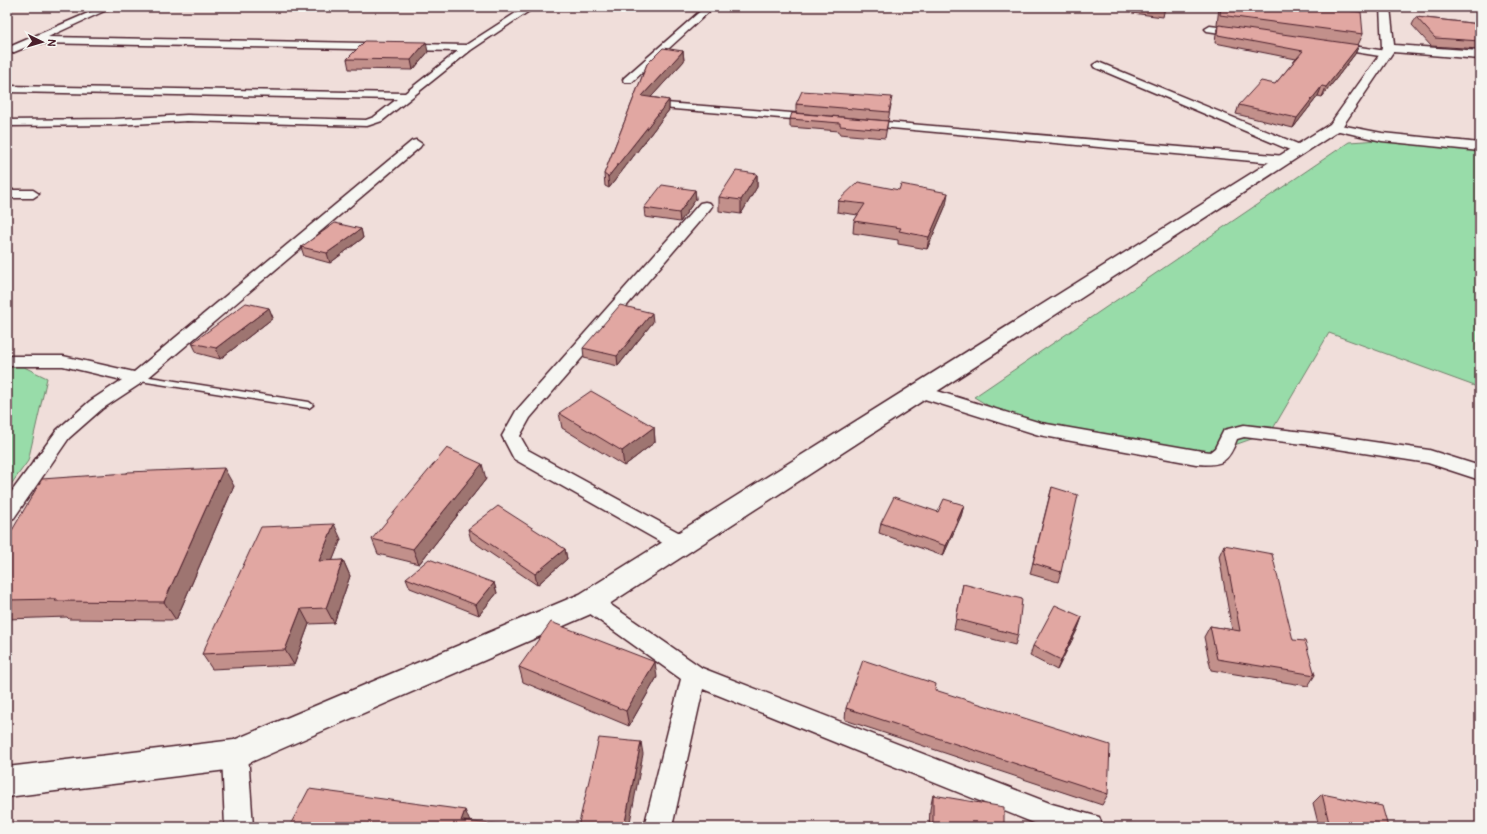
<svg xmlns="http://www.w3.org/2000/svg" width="1487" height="834" viewBox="0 0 1487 834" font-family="Pangolin,sans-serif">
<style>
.green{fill:#98dca9;stroke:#717e6a}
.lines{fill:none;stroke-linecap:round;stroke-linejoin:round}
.lane-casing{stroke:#4a1f2b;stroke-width:3}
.street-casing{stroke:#4a1f2b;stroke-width:3}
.secondary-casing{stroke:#4a1f2b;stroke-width:3}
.lane{fill:#f6f6f2;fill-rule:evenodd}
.street{fill:#f6f6f2;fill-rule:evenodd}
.secondary{fill:#f6f6f2;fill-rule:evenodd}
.wall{fill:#c2908b;stroke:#4a1f2b}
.shaded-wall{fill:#9e7571;stroke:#4a1f2b}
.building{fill:#e1a7a2;stroke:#4a1f2b}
</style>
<rect width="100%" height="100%" fill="#f0deda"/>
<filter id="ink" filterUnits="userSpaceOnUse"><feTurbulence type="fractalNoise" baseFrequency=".025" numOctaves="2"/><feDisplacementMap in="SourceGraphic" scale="8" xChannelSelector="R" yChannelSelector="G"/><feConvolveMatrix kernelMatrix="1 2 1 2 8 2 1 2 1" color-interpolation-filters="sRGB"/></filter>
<g filter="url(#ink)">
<!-- green -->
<path class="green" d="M1426 137 1469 141 1480 147V388L1329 333 1271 432 1212 453 1005 416 974 397 1349 142Z
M7 367H24L47 378 28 461 7 490Z"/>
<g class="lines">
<defs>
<path id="lane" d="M137 375 309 402 313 405 309 408 134 380 133 378Z"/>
<path id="street" d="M102 7H113L48 37 466 45 525 7H535L471 50 382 121 367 126 187 121 115 125 7 126V120L115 119 187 115 366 120 374 117 397 99 7 92V86L405 93 458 51 36 43 7 55V48Z
M705 7H714L632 82H624L623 80 624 78Z
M1210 26 1241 30 1246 33 1241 36 1207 31 1205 29Z
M1333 43 1386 51 1391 54 1386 57 1330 48 1328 46Z
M1098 62 1305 147 1307 150 1301 154 1297 153 1094 67 1093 65Z
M666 103 816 115 822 118 816 121 662 108 660 106Z
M863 120 1285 156 1291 160 1285 164 859 125 857 123 859 121Z
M1335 124 1382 133 1480 143V151L1382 141 1331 129 1329 127Z
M416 140 422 144 420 147 143 382 102 409 69 438 14 518 7 520V498L57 430 90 401 122 380 63 366H7V356H63L134 372 412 141Z
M7 190H33L39 194 33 198H7Z
M705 202 710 203 712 206 710 209 530 418 520 436 528 450 689 538 692 544 689 550 682 552 675 550 514 459 502 436 516 411 700 203Z
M921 386 1041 423 1196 450 1210 452 1215 448 1224 430 1244 425 1312 433 1429 450 1480 466V480L1428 463 1312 445 1244 437 1237 439C1228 463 1222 466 1196 464L1039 435 915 396 912 392 915 388Z
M590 593 598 596 702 668 1052 804 1099 817 1103 827H1044L703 689 672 827H644L681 679 582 608 579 602 582 596Z
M235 742 244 746 248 754 253 827H225L222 754 226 746Z"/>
<path id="secondary" d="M1380 7H1390L1394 45 1480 51V59L1393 52 1340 130 600 610 235 769 7 797V767L234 740 580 594 1330 124 1380 54 1382 48Z"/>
</defs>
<!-- lane casing -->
<use href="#lane" class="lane-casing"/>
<!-- street casing -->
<use href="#street" class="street-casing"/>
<!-- secondary casing -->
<use href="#secondary" class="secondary-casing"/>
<!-- lane -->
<use href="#lane" class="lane"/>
<!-- street -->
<use href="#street" class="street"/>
<!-- secondary -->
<use href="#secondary" class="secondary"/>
</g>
<!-- wall -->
<path class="wall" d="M1133 7H1165L1163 17 1132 13Z
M1219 7H1350L1351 11 1363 34 1358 45H1359L1355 54 1322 97 1318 96 1293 128 1236 114 1239 105 1275 84 1296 59 1215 43 1216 34 1219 26 1217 25Z
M1416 17 1480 24V49L1431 46 1412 25Z
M683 51 684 61 651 97 669 100V110L609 188 605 186 604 174 647 64Z
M428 52 413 70 349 69 347 59Z
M796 104 891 105 888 121 796 113Z
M790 119 888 121 885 138 839 134V131L790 127Z
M757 174V187L741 214 719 211V197Z
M695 190 696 199 680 222 645 217 644 208Z
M838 201 946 205 927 249 898 244V240L853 233 854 221 858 215 837 212Z
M361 229 363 238 330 263 304 256 301 247Z
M269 308 273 318 220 359 197 353 192 343Z
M653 322 618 366 584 358 583 348Z
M559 413 654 427 655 442 624 466 562 428Z
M127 473 234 486 176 620 69 619 67 617 7 619V539Z
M486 479 419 564 378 554 372 539Z
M1052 487 1061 572 1058 582 1030 574 1049 498Z
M964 505 961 516 943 556 879 533 881 523 938 512Z
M468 529 565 549 567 559 537 585 471 540Z
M341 539 332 561 343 560 350 576 334 623 309 624 294 665 212 669 202 654Z
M1224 545 1293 640 1315 675 1308 686 1211 670 1204 637 1210 626 1232 630 1219 556Z
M406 578 494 583 497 593 479 615 410 588Z
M963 584 1018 635 1015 645 954 629Z
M1082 617 1078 628 1057 670 1030 656 1033 646Z
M519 667 657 677 629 726 523 682Z
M935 691 1108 794 1102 805 845 720 846 708Z
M1322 794 1388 827H1319L1313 803Z
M933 795 1004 827H929L930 809Z"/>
<!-- shaded-wall -->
<path class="shaded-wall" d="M426 42 428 52 413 70 411 60Z
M1359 45 1355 54 1322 97 1326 87Z
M683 51 684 61 643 106 642 96Z
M1322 86 1318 96 1293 128 1297 118Z
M669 100V110L609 188 608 177Z
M757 174V187L741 214V200Z
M695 190 696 199 680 222 679 213Z
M948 193 946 205 927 249 929 237Z
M361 229 363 238 330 263 327 253Z
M269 308 273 318 220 359 216 348Z
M652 313 653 322 618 366 617 356Z
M654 427 655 442 624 466 622 451Z
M482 464 486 479 419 564 413 549Z
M224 468 234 486 176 620 164 602Z
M964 505 961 516 943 556 946 546Z
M334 524 341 539 326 577 319 561Z
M565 549 567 559 537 585 535 574Z
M343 560 350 576 334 623 326 608Z
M494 583 497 593 479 615 476 605Z
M301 609 309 624 294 665 285 650Z
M1082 617 1078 628 1057 670 1061 660Z
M655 662 657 677 629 726 626 711Z
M641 742 643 754 629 827H624Z
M465 810 470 822 461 821Z"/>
<!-- building -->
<path class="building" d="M1141 7H1165V10Z
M1221 7H1350L1351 11 1361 12 1363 34 1220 15Z
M1416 17 1480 24V41L1435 38Z
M1219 25 1359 45 1326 87 1322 86 1297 118 1239 105 1261 81 1275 84 1303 51 1218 35Z
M365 41 426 42 411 60 347 59Z
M663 48 683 51 642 96 669 100 608 177 604 174 647 64Z
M802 91 892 97 889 112 796 104Z
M792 113 888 121 886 130 840 126V123L790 119Z
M736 171 757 174 741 200 719 197Z
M858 182 899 190 901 184 948 193 929 237 899 231 901 228 854 221 865 204 838 201Z
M662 185 695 190 679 213 644 208Z
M335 223 361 229 327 253 301 247Z
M246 303 269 308 216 348 192 343Z
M620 305 652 313 617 356 583 348Z
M591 391 654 427 622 451 559 413Z
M447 448 482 464 413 549 372 539Z
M224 468 164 602 55 601 57 599 7 600V539L42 479 127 473 128 472Z
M1052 487 1078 495 1061 572 1033 563Z
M894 497 938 512 944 499 964 505 946 546 881 523Z
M498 506 565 549 535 574 468 529Z
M334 524 319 561 343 560 326 608 301 609 285 650 202 654 261 527Z
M1224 545 1272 554 1293 640 1305 641 1315 675 1217 659 1210 626 1240 631Z
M429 559 494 583 476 605 406 578Z
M963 584 1022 599 1018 635 956 619Z
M1055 605 1082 617 1061 660 1033 646Z
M551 622 655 662 626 711 519 667Z
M863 660 936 684 935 690 1110 745 1108 794 846 708Z
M599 738 641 742 624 827H578Z
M309 789 465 810 461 821 528 827H289Z
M1322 794 1382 806 1388 827H1330Z
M933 795 1004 807V827H933Z"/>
</g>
<!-- margin -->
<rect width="1487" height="834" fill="none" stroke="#f6f6f2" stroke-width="24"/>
<rect x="12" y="12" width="1463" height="810" fill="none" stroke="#4a1f2b" stroke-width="1.5" filter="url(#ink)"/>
<!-- north arrow -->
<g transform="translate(42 42) rotate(95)" stroke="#f6f6f2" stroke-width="3" paint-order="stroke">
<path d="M0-3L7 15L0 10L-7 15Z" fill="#4a1f2b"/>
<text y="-6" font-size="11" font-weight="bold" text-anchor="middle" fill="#4a1f2b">N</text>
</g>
</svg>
